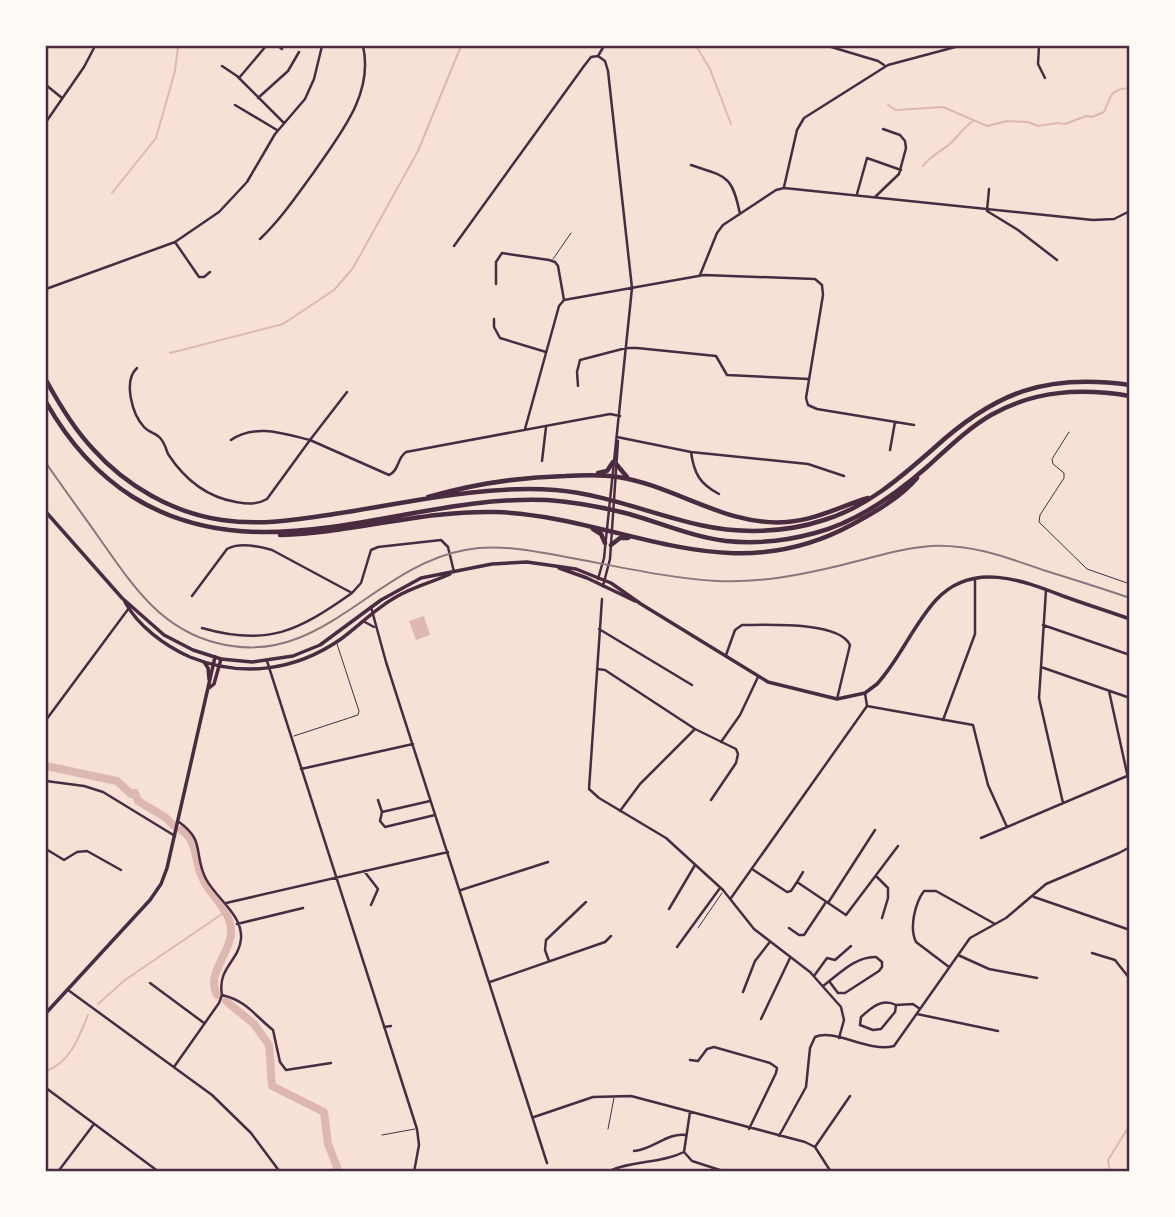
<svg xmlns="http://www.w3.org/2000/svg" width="1175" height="1217" viewBox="0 0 1175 1217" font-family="'Public Sans',sans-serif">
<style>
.water{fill:#dcb8b0}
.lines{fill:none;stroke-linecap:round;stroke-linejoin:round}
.stream{stroke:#dcb8b0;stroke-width:2}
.river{stroke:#dcb8b0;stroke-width:8}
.service{stroke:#4a2c40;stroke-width:1}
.minor{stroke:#4a2c40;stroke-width:2.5}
.tertiary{stroke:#4a2c40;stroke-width:3.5}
.secondary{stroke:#4a2c40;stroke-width:3.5}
.motorway{stroke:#4a2c40;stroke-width:4.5}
.rail{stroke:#8f747c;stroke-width:2}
.neatline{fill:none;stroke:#4a2c40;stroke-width:2.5}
</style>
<rect width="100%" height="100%" fill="#f7e1d7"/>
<!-- water -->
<path class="water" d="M424 616 430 635 416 640 409 621Z"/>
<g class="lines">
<!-- stream -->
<path class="stream" d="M696 46 710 69 731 124
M888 105 896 110 943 107 987 126 1007 121 1028 122 1038 126 1057 123 1065 124 1086 116 1092 117 1104 112C1111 97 1109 89 1130 88
M923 166C931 155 941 152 951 143 958 136 963 128 972 122
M112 193 156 138 175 71 178 46
M170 353 283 324 334 290 353 268 418 151 461 46
M98 1004 125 980 225 912
M46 1071C70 1063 79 1037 88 1015
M1110 1172 1108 1160 1128 1128 1130 1105"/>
<!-- river -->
<path class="river" d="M46 766 117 781 131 794 135 793 138 801 165 817 173 825
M181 830C198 840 194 861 202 877 210 897 233 911 231 934 229 955 206 974 217 995
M226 1001 254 1024 269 1045 272 1086 324 1112 328 1144 339 1172"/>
<!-- service -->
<path class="service" d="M553 259 571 233
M1069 432 1052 459 1053 464 1064 473V478L1040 515 1039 522 1087 569 1130 584
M294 736 358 715 359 711 337 644
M698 928 722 893
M608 1129 614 1098
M382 1135 415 1129"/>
<!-- minor -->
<path class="minor" d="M278 46 282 49
M828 46 878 61 884 65
M1039 46 1038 64 1045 78
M598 56 605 61 608 71 632 288 604 558 598 579
M598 56 604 46
M222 66 237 76 284 123
M239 78 266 46
M46 85 62 98
M258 98 288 71 299 52
M235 105 277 130
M46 122 84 67 95 46
M691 165C727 177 732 175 740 214
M784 187 797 130 804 118 888 65 959 46
M989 189 987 211 1018 230 1057 260
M857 194 867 158 901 170
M875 197 899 174 906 148 905 141 900 135 883 129
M260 239C281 219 297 195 314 172 340 134 374 94 363 46
M175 242 199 277H204L210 272
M454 246 584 66 591 57 598 56
M700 275 717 233 723 225 776 190 784 188 1093 220 1114 219 1130 211
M496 284V262L502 253 549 260 555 262 558 266 564 300
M46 289 175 242 219 212 247 182 275 134 305 99 314 79 322 46
M564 300 704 275 815 279 822 285 823 295 806 398 808 405 817 409 914 425
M494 319V327L500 338 546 352
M137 368C123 381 132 414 144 427 149 433 157 433 161 439 165 444 166 449 168 454 185 480 206 497 236 502 247 504 257 505 267 499L310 440 389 475C399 471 397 458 406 452L610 414 620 416
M578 386 577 372 580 360 626 348H637L716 356 727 375 809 379
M525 429 559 306 564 300
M617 437 691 452 808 464 844 476
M231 440C255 423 285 434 310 440L347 392
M890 450 895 422
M691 452C694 474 700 484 719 494
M542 461 546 427
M603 586 610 559 618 441
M1046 590 1039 698 1063 803
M192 596 227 549C240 542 258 546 272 550L352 593 361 583 371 550 378 547 441 540 448 547 454 572
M602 599 589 789 599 798 666 838 723 890 754 929 810 972 841 1007 844 1020 839 1038
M371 607 386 662 547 1163
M363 621 374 627
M1043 625 1130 655
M202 628C268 647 298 631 352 593
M599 629 692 685
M726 655 735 630 742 625C766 625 839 621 850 645L837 699
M267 661 417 1129 419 1145 414 1172
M1041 667 1130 698
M597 669 605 670 695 729 736 749 738 754 736 763 711 800
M1109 691 1130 787
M867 706 973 725 988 785 1007 827
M46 720 129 608
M943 720 975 634V579
M721 742 740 715 758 677
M301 769 413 744
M46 781 84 786 103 792 175 836
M378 800 382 812 430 801
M620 811 640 784 695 729
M382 812 380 821 385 827 435 815
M179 822C206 841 193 854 206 879 216 898 243 915 241 939 239 961 217 968 222 995
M981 838 1127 776
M46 849 64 860 77 852 87 851 121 870
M752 869 787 892 791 891 797 882 846 915 898 846
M364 871 378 889 371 905
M877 877 888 888V898L882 918
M797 882 803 872
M461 890 548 862
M1034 897 1130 930
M731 898 867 706 865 693
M226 903 448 852
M828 903 875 830
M669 909 695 865
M237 924 303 908
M789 928 799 935H804L826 902
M677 947 720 888
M1092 953 1115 960 1130 979
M958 955 989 969 1037 978
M549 961 545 950 546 940 586 902
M949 967 916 942C909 928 915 903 924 891H936L995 924
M814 976 827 958 835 960 851 946
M490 982 605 942 611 936
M150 983 204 1023
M823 986C839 974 856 956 876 957L882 962V967L879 971 845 993H838L829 981
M68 990 212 1095 251 1133 280 1172
M743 992 755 961 769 943
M222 995C247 1001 254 1015 273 1030L280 1062 286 1070 331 1063
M896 1005C882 998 872 1007 861 1017L860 1025 873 1030 881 1029 895 1012 896 1005 913 1004 920 1009
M917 1014 998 1031
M761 1019 790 958
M384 1027 391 1026
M690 1060 698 1061 707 1049 714 1047 770 1063 777 1068 776 1073 749 1129
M174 1067 219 1003 222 995
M46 1088 159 1172
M534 1117 593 1097 631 1096 805 1142 815 1147
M779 1136 806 1087 810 1048 815 1037C834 1028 869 1053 894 1046L970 938 1006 918 1046 884 1119 853 1130 847
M815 1147 850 1096
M815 1147 831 1172
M634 1151C653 1150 667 1132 686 1135
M684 1152 692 1161 726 1172
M60 1169 94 1124
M607 1172C631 1160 660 1164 684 1152L690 1112"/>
<!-- tertiary -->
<path class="tertiary" d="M209 688 214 684 221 659
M46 1013 150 900 161 884 167 868 215 657"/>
<!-- secondary -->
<path class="secondary" d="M46 512 122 598 164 635 193 650 221 659 252 662 293 656 320 645 381 600 421 578 492 564 527 562 576 569 611 583 641 604 768 682 837 699 865 693 877 684C900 659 913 625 936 600 972 561 1022 580 1063 596 1085 604 1107 611 1130 619
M559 568 587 578 635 601
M125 602C138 626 165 646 190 657 242 678 295 671 341 639 360 625 376 608 396 597 413 587 433 582 450 574
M204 662 208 668 209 679"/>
<!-- motorway -->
<path class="motorway" d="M46 380C59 404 74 429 93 449 126 486 173 513 222 520 262 526 301 519 341 513 411 502 483 485 555 490 605 494 651 514 700 525 740 534 785 533 824 520 867 507 900 478 933 449 995 392 1046 373 1130 385
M46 402C68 441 95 473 133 497 261 577 408 494 547 500 574 502 602 507 629 514 661 523 693 537 726 541 756 544 786 541 815 533 857 522 894 496 927 467 947 449 967 429 991 415 1035 390 1081 388 1130 396
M617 465 627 477
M598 473 607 471 613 462
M428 497C474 484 517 477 565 476 582 475 600 474 618 477 676 486 726 527 787 522 816 520 841 506 868 498
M593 529 601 534 605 543
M280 535C352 533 423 510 496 512 624 517 726 594 853 524 875 512 900 498 917 478
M611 545 620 538H628"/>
<!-- rail -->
<path class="rail" d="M46 463C64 489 83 515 102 542 133 586 161 629 217 643 320 670 372 567 465 550 497 544 529 550 561 556 612 565 665 578 717 581 760 583 801 575 842 565 872 558 901 548 931 546 971 544 1006 557 1043 570 1072 579 1101 588 1130 598"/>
</g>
<!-- border -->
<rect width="1175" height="1217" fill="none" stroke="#fffaf5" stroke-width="94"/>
<rect x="47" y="47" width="1081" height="1123" class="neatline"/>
</svg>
